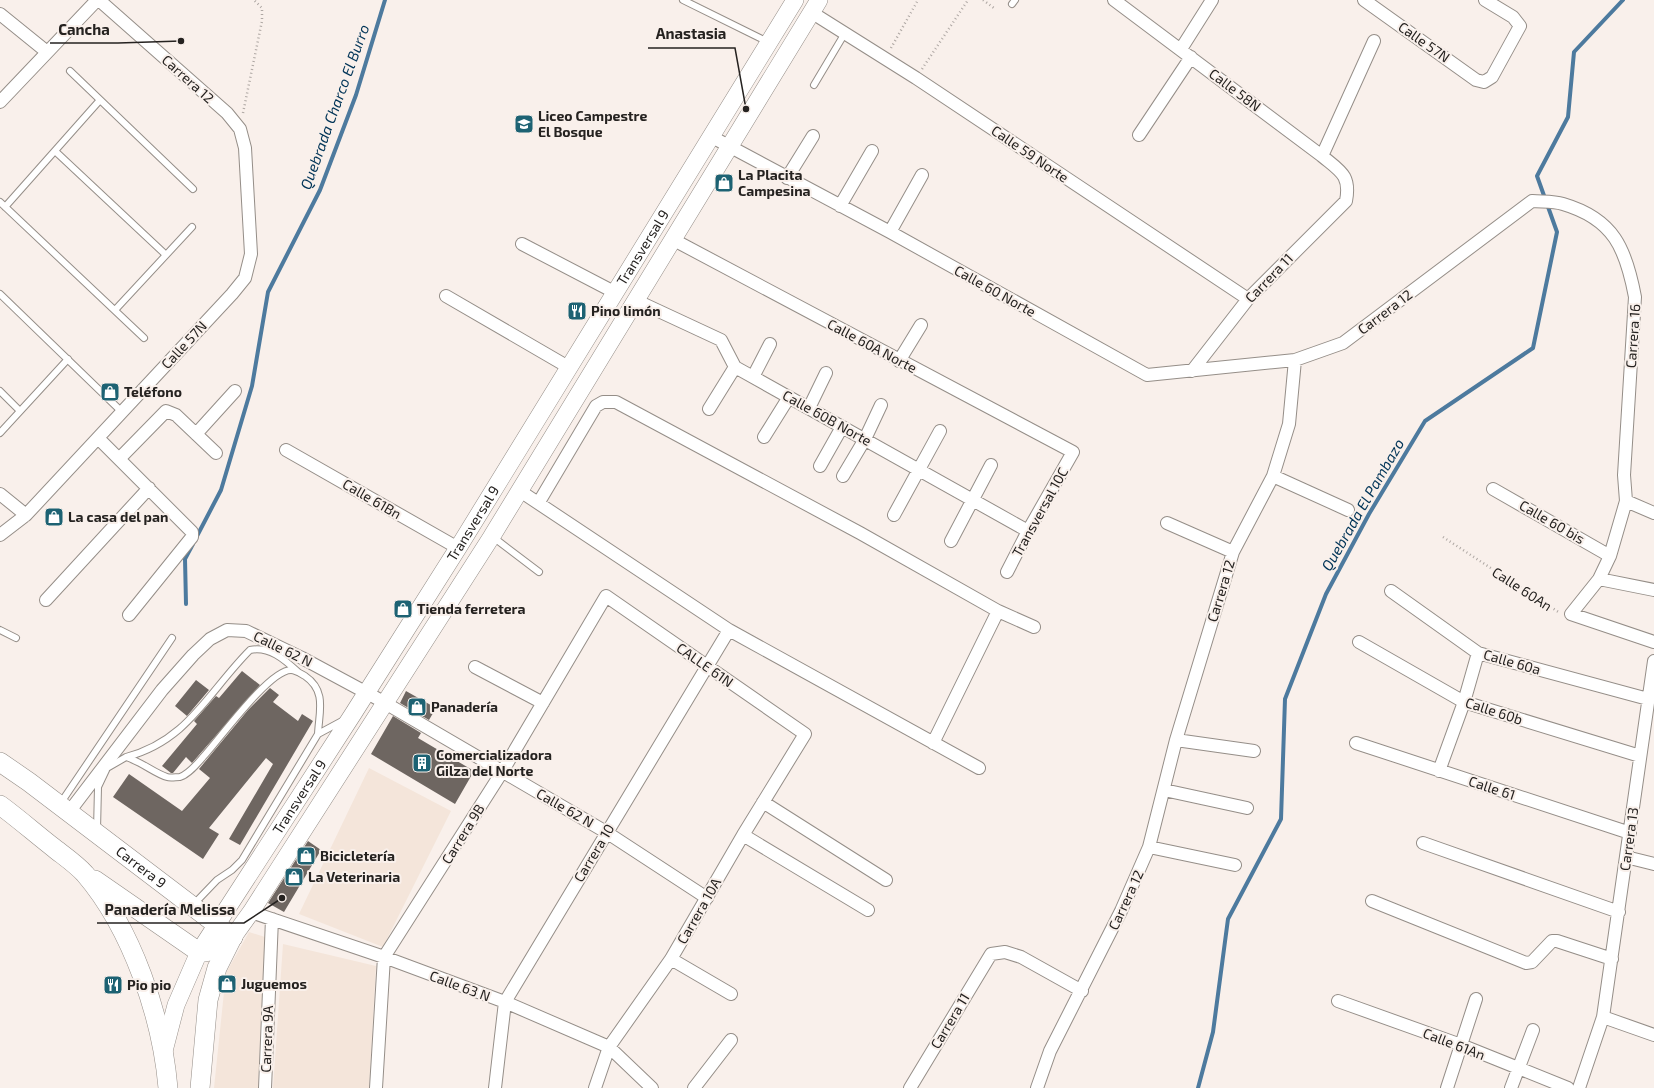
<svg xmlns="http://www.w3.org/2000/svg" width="1654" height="1088" viewBox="0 0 1654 1088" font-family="'Exo 2',sans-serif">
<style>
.built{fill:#f4e5da}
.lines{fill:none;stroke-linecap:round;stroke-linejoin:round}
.stream{stroke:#4d7a9e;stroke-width:4}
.building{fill:#6e6661}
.service-casing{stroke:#958e88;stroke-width:8}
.minor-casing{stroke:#958e88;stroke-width:14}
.secondary-casing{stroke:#958e88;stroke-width:18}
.primary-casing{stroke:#958e88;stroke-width:20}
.path{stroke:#afa8a4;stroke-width:2.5;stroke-dasharray:1 3;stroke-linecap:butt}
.service{stroke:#fff;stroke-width:6}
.minor{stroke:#fff;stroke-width:12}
.secondary{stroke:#fff;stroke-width:17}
.primary{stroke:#fff;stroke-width:19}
.labels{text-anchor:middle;stroke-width:4;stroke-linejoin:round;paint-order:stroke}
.street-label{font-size:14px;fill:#252220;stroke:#f9f0eb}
.poi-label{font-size:14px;font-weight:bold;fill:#252220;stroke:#f9f0eb;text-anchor:start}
.water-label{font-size:15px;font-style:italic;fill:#003457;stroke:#f9f0eb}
.leader{fill:none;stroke:#252220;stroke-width:1.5}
.callout-dot{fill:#252220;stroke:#f9f0eb;stroke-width:1.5}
.callout-label{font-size:15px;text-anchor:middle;font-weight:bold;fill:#252220;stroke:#f9f0eb;stroke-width:4;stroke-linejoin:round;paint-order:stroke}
</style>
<rect width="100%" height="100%" fill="#f9f0eb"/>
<!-- built -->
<path class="built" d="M369 768 451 811 383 947 299 914Z
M249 932 265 937 258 1088H214L226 973Z
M283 944 376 966 369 1088H273Z"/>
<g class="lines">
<!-- stream -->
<path class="stream" d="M196 538 221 490 252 386 268 292 320 190 356 95 385 0
M186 604 185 559 193 544
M1198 1088 1213 1032 1228 919 1281 819 1285 699 1326 594 1369 514 1425 421 1533 348 1557 232 1537 176 1568 117 1574 52 1623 0"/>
</g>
<!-- building -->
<path class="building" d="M242 671 260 685 192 763 186 757 173 773H171L162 766 197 724 194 721 216 696 219 698Z
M196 680 209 690 187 716 175 706Z
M270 688 279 695 273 702 298 721 302 714 313 721 240 845 229 839 273 764 266 758 209 828 219 834 203 859 113 797 129 774 182 811 210 778 199 769 248 710Z
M406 691 436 708 429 720 400 703Z
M393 716 421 733 418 738 474 771 455 804 371 754Z
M308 841 321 850 284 912 268 903Z"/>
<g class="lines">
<defs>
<path id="service" d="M683 0 768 42
M1012 4 1015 0
M70 71 193 189
M814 85 845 33
M55 151 166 255
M0 202 144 338
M5 207 100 100
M0 294 122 412
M115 310 192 227
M0 391 20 411
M0 433 68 359
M493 537 539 572
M0 630 16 638
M126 757C188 741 208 692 250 650 269 646 284 659 298 672
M60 804 172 638
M97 830 98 787 107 768 126 757C142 762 154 773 167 777 170 778 176 777 180 777 189 774 197 764 203 757 219 740 269 670 291 670 296 670 301 674 305 676 327 691 319 712 318 734
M193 905 217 880 232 870 242 860 318 734 344 720"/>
<path id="minor" d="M1114 0 1322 156C1340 171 1351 175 1346 201L1248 299 1192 371
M1364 0 1476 80 1484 82 1492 77 1520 26 1513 17 1485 0
M811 12 916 78 1248 299
M0 14 47 52
M1181 49 1212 0
M0 102 97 0
M1139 135 1191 57
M712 137 890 232 1147 375 1295 360 1343 343 1532 201C1542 202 1553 201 1563 204 1614 219 1626 249 1635 297L1624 475 1626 501 1610 556 1599 579 1571 614 1654 642
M1322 156 1374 41
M787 178 813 136
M840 206 872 151
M890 232 922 175
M672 239 1073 452 1028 531 1007 572
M522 244 616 293
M446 296 570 368
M635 300 721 340 735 367 1028 531
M899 361 921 325
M753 377 770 344
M809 408 826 373
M709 409 735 367
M196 434 235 391
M764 437 789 397
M98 438 192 532V537L129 615
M286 450 458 548
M119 459 166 411 176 415 216 453
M820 466 842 427
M843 476 865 439 881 405
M1273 476 1348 510
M1493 489 1610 556
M520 491 729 630 979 768
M0 494 26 515
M1626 501 1654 513
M539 502 596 406 603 402H616L860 533 998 611 1034 627
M894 515 940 431
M1167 523 1233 552
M0 535 26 515 232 294 245 278 251 254 245 148 240 129 227 113 99 0
M951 541 991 465
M1599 579 1654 590
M1391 591 1478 653 1648 699
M46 600 149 488
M1359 642 1464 702 1640 756
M475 667 543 703
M1176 740 1254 751
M933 743 998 611
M1356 743 1630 833
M1439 771 1464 702 1478 653
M1164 790 1247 808
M763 802 886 880
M69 812 162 690 193 655 210 639 227 630 246 631 302 658 380 700 606 832 707 898
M743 835 868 910
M1423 843 1619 912
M1149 847 1235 865
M1626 857 1654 864
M1372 901 1526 963 1532 962 1552 941H1557L1612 959
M251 912 384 957 505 1002 609 1047 652 1088
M671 959 731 994
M1338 1001 1461 1045 1568 1088
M1603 1017 1654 1035
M265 1088 272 919
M376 1088 384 957 502 772 606 596 805 734 743 835 671 959 609 1047 595 1088
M495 1088 505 1002 729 630
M694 1088 731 1040
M910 1088 991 954 1005 952 1021 957 1082 991
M1037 1088 1050 1051 1121 911 1149 847 1176 740 1233 552 1273 476 1289 424 1295 360
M1447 1088 1476 999
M1511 1088 1533 1030
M1579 1088 1603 1017 1654 661"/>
<g id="secondary">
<path d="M233 937 251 912 492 536 819 0"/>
<path id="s1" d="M164 1051 176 1005 199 952 353 714 458 548 795 0"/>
</g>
<g id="primary">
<path id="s2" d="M0 762 29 782 233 937"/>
<path d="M0 805C19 819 36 834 54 848 64 856 76 864 85 874 132 929 162 1017 168 1088"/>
<path d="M95 880 199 952C213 953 221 945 233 937"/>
<path d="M200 1088 208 1000 217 968 231 940"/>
</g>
</defs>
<!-- service casing -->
<use href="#service" class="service-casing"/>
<!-- minor casing -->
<use href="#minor" class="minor-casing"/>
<!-- secondary casing -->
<use href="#secondary" class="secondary-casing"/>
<!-- primary casing -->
<use href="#primary" class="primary-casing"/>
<!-- path -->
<path class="path" d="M983 0 994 8
M891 48 918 0
M922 69 968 0
M243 113 262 21V8L254 0
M1443 537 1560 613"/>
<!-- service -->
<use href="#service" class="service"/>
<!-- minor -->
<use href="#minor" class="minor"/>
<!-- secondary -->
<use href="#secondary" class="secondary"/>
<!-- primary -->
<use href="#primary" class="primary"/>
</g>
<!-- icons -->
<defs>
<symbol id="school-square" viewBox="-11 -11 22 22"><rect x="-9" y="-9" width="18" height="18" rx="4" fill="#1d6273" stroke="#f9f0eb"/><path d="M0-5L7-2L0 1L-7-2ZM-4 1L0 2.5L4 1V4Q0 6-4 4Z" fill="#fff"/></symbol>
<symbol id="shop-square" viewBox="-11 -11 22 22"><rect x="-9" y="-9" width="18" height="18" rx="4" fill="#1d6273" stroke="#f9f0eb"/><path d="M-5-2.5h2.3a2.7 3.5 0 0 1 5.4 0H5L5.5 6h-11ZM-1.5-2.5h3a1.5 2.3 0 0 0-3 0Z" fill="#fff"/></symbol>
<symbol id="restaurant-square" viewBox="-11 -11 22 22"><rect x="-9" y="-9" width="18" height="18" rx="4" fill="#1d6273" stroke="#f9f0eb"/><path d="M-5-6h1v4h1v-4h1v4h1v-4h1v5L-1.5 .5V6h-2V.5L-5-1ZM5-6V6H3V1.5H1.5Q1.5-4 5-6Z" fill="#fff"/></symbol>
<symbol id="building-square" viewBox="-11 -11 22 22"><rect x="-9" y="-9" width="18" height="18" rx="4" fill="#1d6273" stroke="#f9f0eb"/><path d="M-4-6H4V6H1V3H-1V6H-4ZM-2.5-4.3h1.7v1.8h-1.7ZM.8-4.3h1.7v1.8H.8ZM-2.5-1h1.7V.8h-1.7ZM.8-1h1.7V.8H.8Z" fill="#fff"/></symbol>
</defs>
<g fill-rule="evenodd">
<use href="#school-square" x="513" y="113" width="22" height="22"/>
<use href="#shop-square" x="713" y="172" width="22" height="22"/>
<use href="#restaurant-square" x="566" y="300" width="22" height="22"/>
<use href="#shop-square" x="99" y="381" width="22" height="22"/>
<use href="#shop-square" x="43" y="506" width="22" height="22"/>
<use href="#shop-square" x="392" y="598" width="22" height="22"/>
<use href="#shop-square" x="406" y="696" width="22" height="22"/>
<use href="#building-square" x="411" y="752" width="22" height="22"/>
<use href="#shop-square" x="295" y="845" width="22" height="22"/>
<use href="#shop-square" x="283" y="866" width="22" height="22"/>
<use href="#shop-square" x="216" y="973" width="22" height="22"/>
<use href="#restaurant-square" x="102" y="974" width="22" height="22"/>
</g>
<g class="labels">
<!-- street labels -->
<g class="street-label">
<text transform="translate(1424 42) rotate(35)" y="5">Calle 57N</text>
<text transform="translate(188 79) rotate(42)" y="5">Carrera 12</text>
<text transform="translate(1235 90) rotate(37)" y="5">Calle 58N</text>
<text transform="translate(1030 154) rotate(34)" y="5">Calle 59 Norte</text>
<text dy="5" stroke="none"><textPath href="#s1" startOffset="938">Transversal 9</textPath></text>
<text transform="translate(1269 278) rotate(-46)" y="5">Carrera 11</text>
<text transform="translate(995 291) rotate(29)" y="5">Calle 60 Norte</text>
<text transform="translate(1385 312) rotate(-37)" y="5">Carrera 12</text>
<text transform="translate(1633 336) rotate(-86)" y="5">Carrera 16</text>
<text transform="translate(184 345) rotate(-47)" y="5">Calle 57N</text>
<text transform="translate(872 346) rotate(28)" y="5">Calle 60A Norte</text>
<text transform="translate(827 418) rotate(29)" y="5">Calle 60B Norte</text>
<text transform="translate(372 499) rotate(30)" y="5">Calle 61Bn</text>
<text transform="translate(1040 512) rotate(-61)" y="5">Transversal 10C</text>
<text transform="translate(1552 522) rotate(30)" y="5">Calle 60 bis</text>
<text dy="5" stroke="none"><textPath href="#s1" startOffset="614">Transversal 9</textPath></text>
<text transform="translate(1522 589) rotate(33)" y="5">Calle 60An</text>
<text transform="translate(1221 591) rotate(-73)" y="5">Carrera 12</text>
<text transform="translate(283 649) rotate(26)" y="5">Calle 62 N</text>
<text transform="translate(1512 662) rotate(16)" y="5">Calle 60a</text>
<text transform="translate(705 665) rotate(35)" y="5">CALLE 61N</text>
<text transform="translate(1494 711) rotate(18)" y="5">Calle 60b</text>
<text transform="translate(1492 788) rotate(18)" y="5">Calle 61</text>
<text dy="5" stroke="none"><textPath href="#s1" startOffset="290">Transversal 9</textPath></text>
<text transform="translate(565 808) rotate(30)" y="5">Calle 62 N</text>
<text transform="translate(463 834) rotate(-58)" y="5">Carrera 9B</text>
<text transform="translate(1629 839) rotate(-82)" y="5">Carrera 13</text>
<text transform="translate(594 853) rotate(-59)" y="5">Carrera 10</text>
<text dy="5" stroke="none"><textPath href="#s2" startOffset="176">Carrera 9</textPath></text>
<text transform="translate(1126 900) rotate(-65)" y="5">Carrera 12</text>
<text transform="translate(699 911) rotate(-60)" y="5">Carrera 10A</text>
<text transform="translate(460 986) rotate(20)" y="5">Calle 63 N</text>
<text transform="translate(950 1021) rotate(-59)" y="5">Carrera 11</text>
<text transform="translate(267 1039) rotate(-88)" y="5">Carrera 9A</text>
<text transform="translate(1454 1044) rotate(21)" y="5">Calle 61An</text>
</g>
<!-- poi labels -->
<g class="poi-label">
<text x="538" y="121">Liceo Campestre<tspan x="538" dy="16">El Bosque</tspan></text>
<text x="738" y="180">La Placita<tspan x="738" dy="16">Campesina</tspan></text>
<text x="591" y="316">Pino limón</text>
<text x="124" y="397">Teléfono</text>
<text x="68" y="522">La casa del pan</text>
<text x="417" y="614">Tienda ferretera</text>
<text x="431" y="712">Panadería</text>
<text x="436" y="760">Comercializadora<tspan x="436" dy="16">Gilza del Norte</tspan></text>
<text x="320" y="861">Bicicletería</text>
<text x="308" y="882">La Veterinaria</text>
<text x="241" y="989">Juguemos</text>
<text x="127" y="990">Pio pio</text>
</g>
<!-- water labels -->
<g class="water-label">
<text transform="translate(335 107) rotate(-70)" y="5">Quebrada Charco El Burro</text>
<text transform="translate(1363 505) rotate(-60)" y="5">Quebrada El Pambazo</text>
</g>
</g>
<!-- callouts -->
<path class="leader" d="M181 41L118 43H50M746 109L735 48H648M282 898L244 923H97"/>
<g class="callout-dot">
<circle cx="181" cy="41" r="4"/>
<circle cx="746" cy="109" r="4"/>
<circle cx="282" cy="898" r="4"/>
</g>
<g class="callout-label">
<text x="84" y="35">Cancha</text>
<text x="691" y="39">Anastasia</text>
<text x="170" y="915">Panadería Melissa</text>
</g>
</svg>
